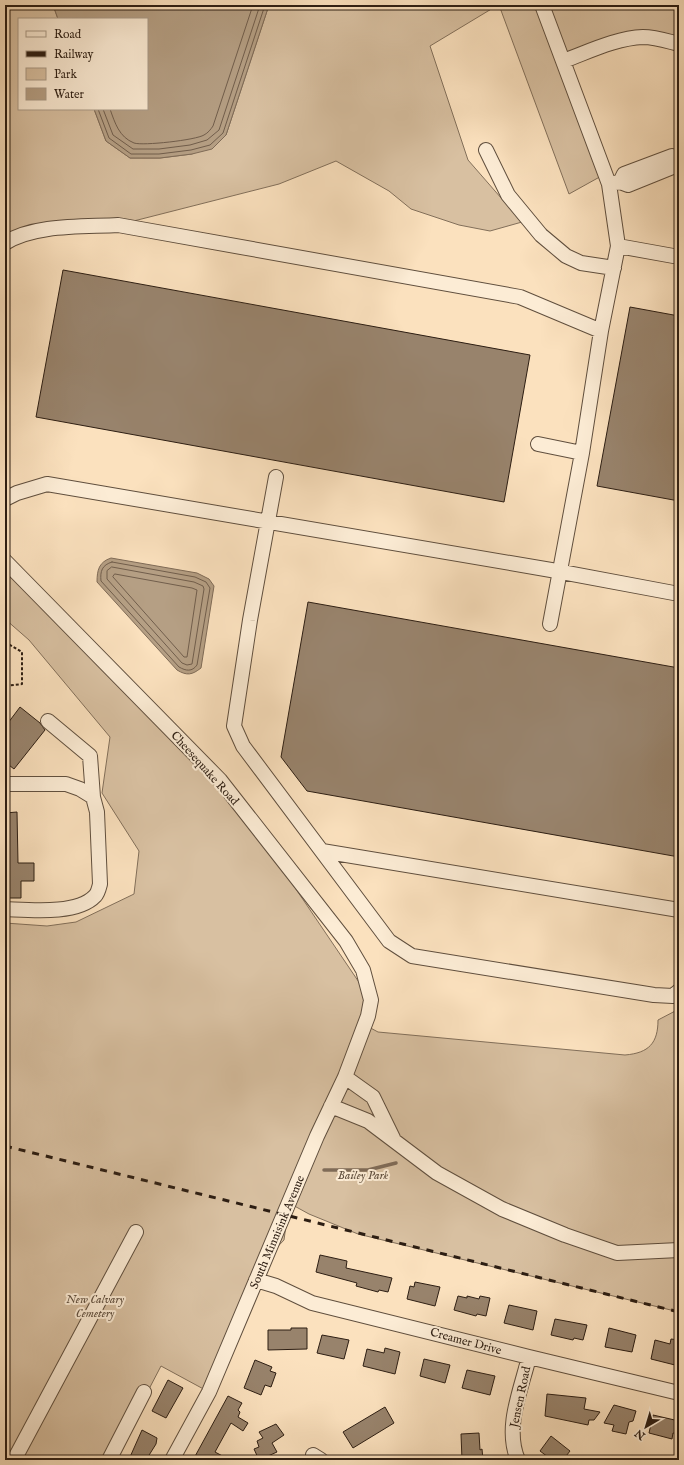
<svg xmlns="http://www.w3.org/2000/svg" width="684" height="1465" viewBox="0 0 684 1465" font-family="'IM FELL English',serif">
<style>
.green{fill:#d8c0a1;stroke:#826f5a}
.water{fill:#b59f84;stroke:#7f6b57}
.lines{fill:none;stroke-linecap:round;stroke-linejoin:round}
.shore{stroke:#715e4c;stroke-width:1}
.stream{stroke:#7f6b57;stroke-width:3.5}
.building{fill:#98836c;stroke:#2d1e13}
.minor-casing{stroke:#604f3e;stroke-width:16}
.path{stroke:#2d1e13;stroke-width:2;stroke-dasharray:3 2;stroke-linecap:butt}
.minor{stroke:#fcecd5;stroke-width:14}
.rail{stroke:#2d1e13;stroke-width:3;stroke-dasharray:7 7;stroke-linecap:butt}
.labels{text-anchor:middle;stroke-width:4;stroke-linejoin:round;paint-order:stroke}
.street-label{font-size:12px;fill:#2d1e13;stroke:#fcecd5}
.park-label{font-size:12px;font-style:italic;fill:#604f3e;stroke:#fcecd5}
</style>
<rect width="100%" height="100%" fill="#fbe1be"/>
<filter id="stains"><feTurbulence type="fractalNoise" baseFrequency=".005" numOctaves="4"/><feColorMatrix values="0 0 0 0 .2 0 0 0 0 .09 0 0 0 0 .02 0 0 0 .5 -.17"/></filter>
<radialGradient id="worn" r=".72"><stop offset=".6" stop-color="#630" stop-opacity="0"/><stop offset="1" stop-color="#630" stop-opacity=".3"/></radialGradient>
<!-- green -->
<path class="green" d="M5 5H53L58 19H19V109H94L106 141 130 158H160L192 154 226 135 269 5H498L430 46 468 160 522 222 490 231 459 225 411 209 389 191 336 161 279 184 118 225 41 231 5 243Z
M499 5H679V47L642 37 563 61 605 174 569 194Z
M5 561 225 793 281 867 371 1000 365 1025 378 1032 625 1055C649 1053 658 1043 658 1020L679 1009V1312L358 1234 309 1214 289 1203 284 1240 265 1260 209 1392 161 1366 112 1460H5V923L47 926 76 922 134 894 139 851 102 793 110 737 29 640 5 619Z"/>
<!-- water -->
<path class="water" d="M53 5H269L226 135 212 149 192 154 160 158H130L106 141 94 109H147V19H58Z
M111 558 197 573 209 579 214 586 201 668C192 675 187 676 177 670L97 582C97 570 99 562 111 558Z"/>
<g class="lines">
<!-- shore -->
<path class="shore" d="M98 109 109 138 131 154H159L191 150 210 145 223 133 265 5
M103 109 113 135 133 149H159L190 145 207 140 219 130 260 5
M110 109C115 123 119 137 134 143 143 146 196 140 204 135 208 133 211 129 213 126L253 5
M112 562 195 577 206 582 210 588 197 665C192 672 186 671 179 667L101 581C100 571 102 565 112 562Z
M112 567 194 582 203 586 204 589 192 664 187 665 182 663 107 579V571Z
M115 574 192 588 197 590 187 657H184L113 577Z"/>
<!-- stream -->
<path class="stream" d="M324 1170H368L396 1163"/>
</g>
<!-- building -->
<path class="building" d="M63 270 530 355 504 502 36 417Z
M630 307 679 316V501L597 486Z
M308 602 679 668V857L307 791 281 757Z
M20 707 40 723 45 730 14 769 5 762V727Z
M17 812 18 863H34V881H21V898H5V813Z
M320 1255 347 1261 346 1268 392 1278 388 1292 379 1290 378 1292 356 1286 357 1283 316 1272Z
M415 1282 440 1287 435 1306 407 1299 410 1286 414 1287Z
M458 1296 467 1298V1296L479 1299 480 1296 490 1298 486 1316 477 1314 476 1316 454 1310Z
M509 1305 537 1311 533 1330 504 1323Z
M555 1319 587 1325 583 1340 574 1338 573 1340 551 1335Z
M291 1328H307V1349L268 1350V1330H291Z
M609 1328 636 1335 632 1352 605 1347Z
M322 1335 349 1340 344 1359 317 1353Z
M671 1339 679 1340V1366L651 1359 655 1340 670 1344Z
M385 1348 400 1352 395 1374 363 1366 367 1349 384 1353Z
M424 1359 450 1365 445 1383 420 1376Z
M255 1360 272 1367 270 1371 276 1373 271 1387 265 1385 261 1395 244 1388Z
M467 1370 495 1376 490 1395 462 1388Z
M168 1380 183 1388 166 1418 152 1411Z
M547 1394 586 1398 584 1409 600 1412 594 1420H589L588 1425 545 1416Z
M228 1396 242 1403 238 1410 240 1412 238 1417 248 1423 243 1431 231 1423 215 1452 230 1460H193Z
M614 1405 636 1411 633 1421 629 1422 626 1434 612 1431 614 1425 604 1423Z
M385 1407 394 1423 353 1448 343 1432Z
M653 1415 679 1421V1434L673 1433 672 1439 649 1433Z
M276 1424 284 1435 272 1443 277 1452 259 1460 254 1449 259 1447 257 1441 263 1438 259 1432Z
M142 1430 157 1438 156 1444 146 1460H135L130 1457Z
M479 1433 480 1450 482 1449 483 1460H462L461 1434Z
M551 1436 570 1451 563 1460H552L540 1451Z"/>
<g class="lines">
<defs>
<path id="minor" d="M563 61C588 52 616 38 643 37 655 37 667 41 679 44
M486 150 508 195 541 235 566 256 581 263 614 268
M620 182 624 174 672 156 679 159
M609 184 620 182 628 185 675 166 678 160
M5 243C34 224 84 227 118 225L520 297 601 331 618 246 609 184 542 5
M618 246 679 257
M538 444 582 453
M276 477 250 620 234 726 243 746 389 941 412 956 654 995 673 996 679 991
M5 499 17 493 47 484 551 570 679 594
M5 561 220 780 346 941 363 970 371 1000 368 1016 345 1077 317 1136 209 1392 172 1460
M550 624 582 453 601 331
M48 721 90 756 93 797
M5 784H66L80 789 93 797 97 812 100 884C99 888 98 893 95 896 77 915 30 910 5 909
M322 851 679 910
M345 1077 373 1097 393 1138
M331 1106 368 1121 437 1173 502 1209 565 1235 617 1253 679 1250
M256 1280 276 1286 312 1303 529 1357 679 1393
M313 1455 321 1460
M14 1460 136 1232
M109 1460 144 1392
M518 1460C504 1428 521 1390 529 1357"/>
</defs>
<!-- minor casing -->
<use href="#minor" class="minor-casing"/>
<!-- path -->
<path class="path" d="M5 642 22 652V684L5 686"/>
<!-- minor -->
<use href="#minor" class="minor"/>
<!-- rail -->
<path class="rail" d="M5 1146 679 1312"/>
</g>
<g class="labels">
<!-- street labels -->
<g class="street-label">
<text transform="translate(205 768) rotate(48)" y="4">Cheesequake Road</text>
<text transform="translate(277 1232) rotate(-67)" y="4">South Minnisink Avenue</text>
<text transform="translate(466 1341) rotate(15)" y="4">Creamer Drive</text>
<text transform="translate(520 1397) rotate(-78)" y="4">Jensen Road</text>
</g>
<!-- park labels -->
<g class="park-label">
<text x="363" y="1179">Bailey Park</text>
<text x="95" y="1303">New Calvary<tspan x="95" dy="14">Cemetery</tspan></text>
</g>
</g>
<!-- margin -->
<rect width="684" height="1465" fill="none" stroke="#fbe1be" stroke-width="20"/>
<rect x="6" y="6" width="672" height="1453" fill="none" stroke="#2d1e13" stroke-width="2"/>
<rect x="10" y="10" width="664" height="1445" fill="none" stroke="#2d1e13"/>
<!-- legend -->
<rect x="18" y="18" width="130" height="92" fill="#fcecd5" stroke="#a99a87"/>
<rect x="26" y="31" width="20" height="6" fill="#fcecd5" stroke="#a99a87"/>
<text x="54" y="38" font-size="12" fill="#2d1e13">Road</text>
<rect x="26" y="51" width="20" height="6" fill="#2d1e13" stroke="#a99a87"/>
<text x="54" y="58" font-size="12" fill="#2d1e13">Railway</text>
<rect x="26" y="68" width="20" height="12" fill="#d8c0a1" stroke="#a99a87"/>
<text x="54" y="78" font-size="12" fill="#2d1e13">Park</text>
<rect x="26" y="88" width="20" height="12" fill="#b59f84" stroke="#a99a87"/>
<text x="54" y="98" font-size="12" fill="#2d1e13">Water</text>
<!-- north arrow -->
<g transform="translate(646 1427) rotate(218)" stroke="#fcecd5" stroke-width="3" paint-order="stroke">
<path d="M0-3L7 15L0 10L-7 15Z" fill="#2d1e13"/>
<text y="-6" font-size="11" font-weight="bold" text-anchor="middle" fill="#2d1e13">N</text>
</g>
<rect width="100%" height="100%" filter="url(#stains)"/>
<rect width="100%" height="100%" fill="url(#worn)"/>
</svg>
